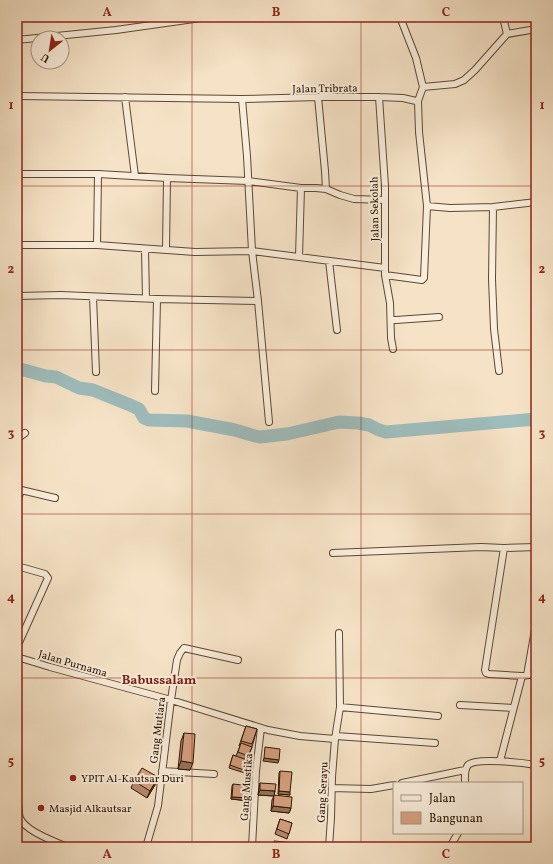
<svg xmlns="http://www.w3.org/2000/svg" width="553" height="864" viewBox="0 0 553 864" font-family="Vollkorn,serif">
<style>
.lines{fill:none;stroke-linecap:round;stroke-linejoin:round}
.river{stroke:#9ebdbd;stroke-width:13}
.minor-casing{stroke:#5c4832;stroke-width:8}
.minor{stroke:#f9eddb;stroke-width:6}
.wall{fill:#b98a6f;stroke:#291400}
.shaded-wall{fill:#96715a;stroke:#291400}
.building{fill:#d7a181;stroke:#291400}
.grid{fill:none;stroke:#8f2418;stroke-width:1;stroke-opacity:0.55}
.poi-dot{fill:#8f2418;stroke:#f9eddb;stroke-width:1.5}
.labels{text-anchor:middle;stroke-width:4;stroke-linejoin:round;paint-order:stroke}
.street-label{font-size:11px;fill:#291400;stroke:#f9eddb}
.poi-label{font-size:11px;fill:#291400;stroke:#f9eddb;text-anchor:start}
.quarter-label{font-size:13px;font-weight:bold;fill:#7a1f14;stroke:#f9eddb}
.neatline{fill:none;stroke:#8f2418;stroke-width:1.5}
.grid-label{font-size:13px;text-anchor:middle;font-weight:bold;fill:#8f2418}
</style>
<rect width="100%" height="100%" fill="#f6e3c7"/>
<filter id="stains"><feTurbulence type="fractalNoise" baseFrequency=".005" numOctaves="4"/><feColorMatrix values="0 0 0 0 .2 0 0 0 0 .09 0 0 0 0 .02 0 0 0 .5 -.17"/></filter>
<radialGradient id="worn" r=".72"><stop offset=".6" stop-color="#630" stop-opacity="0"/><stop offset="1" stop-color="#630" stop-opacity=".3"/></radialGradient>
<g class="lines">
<!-- river -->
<path class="river" d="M17 370 20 369 46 376 56 377 79 388 93 390 130 405 139 409 144 418 149 420 187 421 235 430 255 436 260 437 287 434 339 422 358 423 369 425 379 430 386 432 536 419"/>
<defs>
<path id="minor" d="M400 17 416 58 422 83 423 87 418 101
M17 27 19 17
M507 34 536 29
M17 40 116 30 208 17
M423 87 455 84 464 80 475 70 507 34 503 17
M17 96 242 99 318 97H379L403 98 416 101H418L419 132 427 206 450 208 493 207 536 202
M125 97 135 176
M379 97 385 186V275L390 303 391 338 393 349
M242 99 247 156 252 251 258 301 269 422
M17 174H98L167 178 248 181 301 188H316L326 189 325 171 318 97
M326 189 340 195 354 199 385 200
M493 207 492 279 494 329 499 371
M17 245H97L195 252 252 251 385 268
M97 245 98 174
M145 249 146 298
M166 250 167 178
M299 257 301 188
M329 261 337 330
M385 275 422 280 424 278 427 206
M17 296 61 295 157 299 258 301
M93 297 96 372
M391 320H396L439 317
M155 391 157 299
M17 439 25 433
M17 489 55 498
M17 503 21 490
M504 548 485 670 486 673 489 674 522 676
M333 553 481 547 504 548 536 547
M17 566 45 574 48 578 17 647
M17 657 50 667 171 700 268 730 300 736 335 739
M527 675 536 624
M460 705 513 708
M340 707 438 716
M336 736 435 743
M500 761 522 676 536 674
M162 771 214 774
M402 783 465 770
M465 783C465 777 464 770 468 765 476 757 524 763 536 765
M332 788 371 789 394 785
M17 799C19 805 18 812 20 818 25 831 54 841 67 847
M146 847 158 806 171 700 177 660 180 653 184 648 238 660
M252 847 256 771 261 728
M329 847 331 818 332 777 335 739 340 707 339 633
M450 847 458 833"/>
</defs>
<!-- minor casing -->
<use href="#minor" class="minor-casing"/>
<!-- minor -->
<use href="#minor" class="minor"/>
</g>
<!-- wall -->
<path class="wall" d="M246 726 257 729 252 747 247 760 253 762 248 774 229 768 233 755 236 756 240 746H239Z
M184 733 190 770 178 769 181 741Z
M280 771 290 795 278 794 279 773Z
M134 781 155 785 147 798 131 788Z
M260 783 275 791 274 795 291 808 289 813 271 811 272 800 274 796 258 795 259 788Z
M233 784 250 798 249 801 231 799 232 786Z
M280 819 292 823 287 839 275 834Z"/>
<!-- shaded-wall -->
<path class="shaded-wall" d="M264 758 279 760 278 763 263 761Z
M181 761 193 763 190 770 178 769Z
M158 777 155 785 147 798 150 791Z
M260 790 275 791 274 796 258 795Z
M279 791 290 792V795L278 794Z
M232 797 250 798 249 801 231 799Z
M273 806 291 808 289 813 271 811Z"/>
<!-- building -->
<path class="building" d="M246 726 257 729 252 744 241 741Z
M184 733 195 734 193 763 181 761Z
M241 743 252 747 248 756 238 752Z
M265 747 280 749 279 760 264 758Z
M233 755 253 762 249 772 230 765Z
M142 768 158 777 150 791 134 781Z
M280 771 292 772 290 792 279 791Z
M260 783 276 784 275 791 260 790Z
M233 784 251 786 250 798 232 797Z
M274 795 292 797 291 808 273 806Z
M280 819 292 823 289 834 277 829Z
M274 841 328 846V847H274Z"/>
<!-- grid -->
<path class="grid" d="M192 17V847M361 17V847M17 186H536M17 350H536M17 514H536M17 678H536"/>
<!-- markers -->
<g class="poi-dot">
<circle cx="73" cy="778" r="4"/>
<circle cx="41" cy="808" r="4"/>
</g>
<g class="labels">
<!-- street labels -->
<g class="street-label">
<text transform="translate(325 88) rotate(-1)" y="4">Jalan Tribrata</text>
<text transform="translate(374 209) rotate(-91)" y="4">Jalan Sekolah</text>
<text transform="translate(73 663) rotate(16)" y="4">Jalan Purnama</text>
<text transform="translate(157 730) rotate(-83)" y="4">Gang Mutiara</text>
<text transform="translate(246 787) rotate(-86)" y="4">Gang Mustika</text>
<text transform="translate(322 792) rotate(-87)" y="4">Gang Serayu</text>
</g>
<!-- poi labels -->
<g class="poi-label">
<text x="81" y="782">YPIT Al-Kautsar Duri</text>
<text x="49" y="812">Masjid Alkautsar</text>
</g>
<!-- quarter labels -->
<g class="quarter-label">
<text x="159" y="684">Babussalam</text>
</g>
</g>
<!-- margin -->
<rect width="553" height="864" fill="none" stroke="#f6e3c7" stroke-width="44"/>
<!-- legend -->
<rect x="393" y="782" width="130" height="52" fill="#f9eddb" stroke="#a69683"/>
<rect x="401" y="795" width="20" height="6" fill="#f9eddb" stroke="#a69683"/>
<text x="429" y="802" font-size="12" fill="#291400">Jalan</text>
<rect x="401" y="812" width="20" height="12" fill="#d7a181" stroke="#a69683"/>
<text x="429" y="822" font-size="12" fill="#291400">Bangunan</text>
<!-- north arrow -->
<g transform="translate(50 50) rotate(210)"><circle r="19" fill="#f9eddb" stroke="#a69683"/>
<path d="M0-3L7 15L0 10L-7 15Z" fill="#8f2418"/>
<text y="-6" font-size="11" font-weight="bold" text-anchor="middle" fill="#291400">U</text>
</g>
<rect x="22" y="22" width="509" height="820" class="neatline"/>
<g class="grid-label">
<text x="107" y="16">A</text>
<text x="276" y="16">B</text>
<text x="446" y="16">C</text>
<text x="11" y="109">1</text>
<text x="542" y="109">1</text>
<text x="11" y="273">2</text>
<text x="542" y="273">2</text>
<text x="11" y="437">3</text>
<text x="542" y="437">3</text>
<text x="11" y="601">4</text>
<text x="542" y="601">4</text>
<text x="11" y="765">5</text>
<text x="542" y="765">5</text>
<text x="107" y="858">A</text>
<text x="276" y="858">B</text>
<text x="446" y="858">C</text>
</g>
<rect width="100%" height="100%" filter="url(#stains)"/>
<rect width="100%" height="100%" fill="url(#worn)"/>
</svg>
